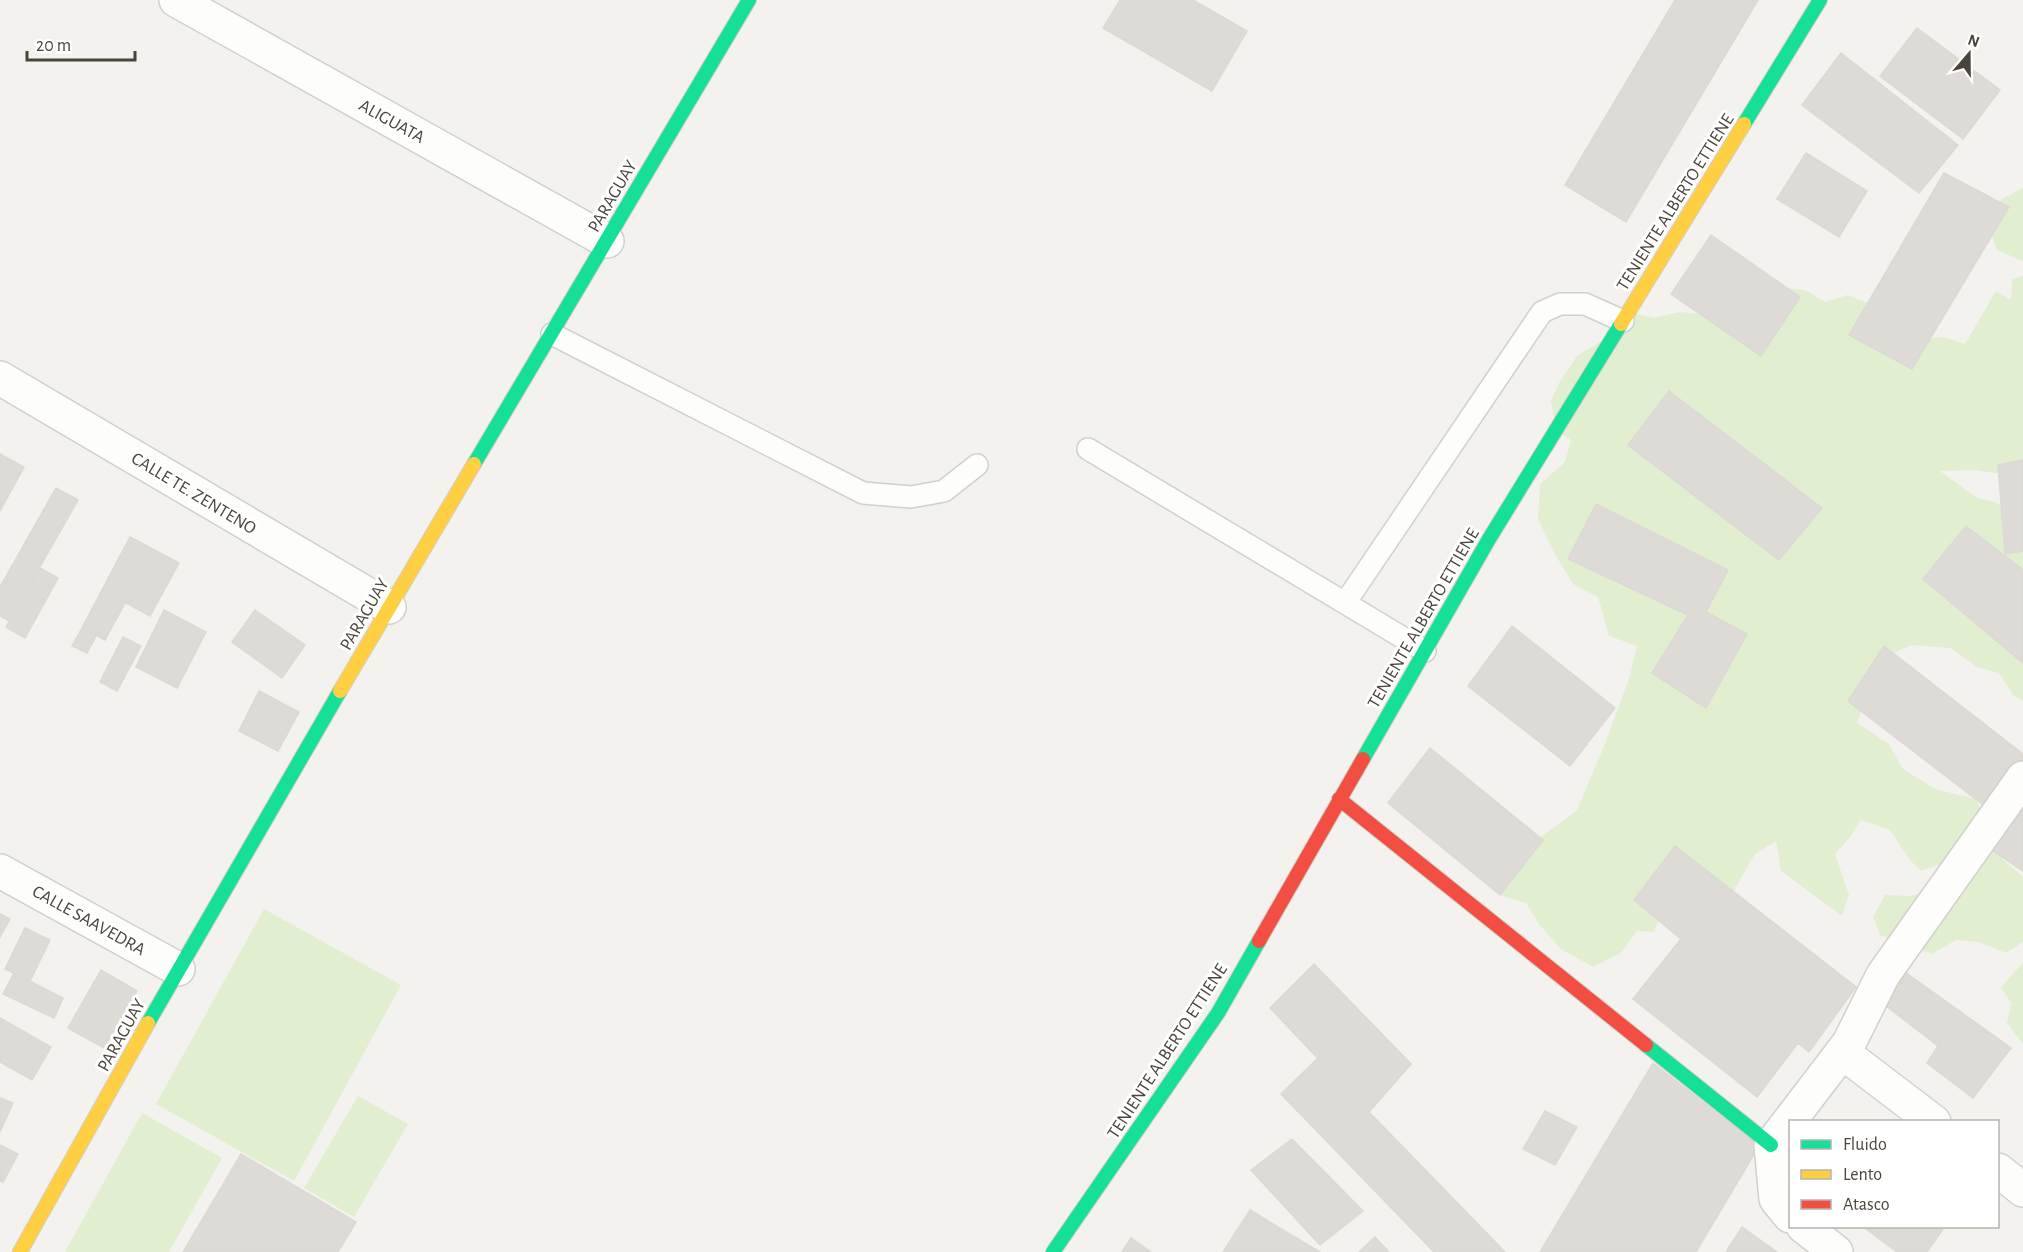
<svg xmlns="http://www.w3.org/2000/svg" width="2023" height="1252" viewBox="0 0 2023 1252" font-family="'Alegreya Sans',sans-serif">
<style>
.green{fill:#e1eecf}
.building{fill:#dedbd6;stroke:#dcd9d4;stroke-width:1.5}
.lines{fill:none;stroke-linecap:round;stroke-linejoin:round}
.lane-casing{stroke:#d2d0cb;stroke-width:24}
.street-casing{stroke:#d2d0cb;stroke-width:36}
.fast-casing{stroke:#d3cfc5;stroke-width:16}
.slow-casing{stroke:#d3cfc5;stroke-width:16}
.jam-casing{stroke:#d3cfc5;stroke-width:16}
.lane{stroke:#fdfdfc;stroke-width:21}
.street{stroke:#fdfdfc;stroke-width:33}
.fast{stroke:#16e098;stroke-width:14}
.slow{stroke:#ffcf43;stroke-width:14}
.jam{stroke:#f24e42;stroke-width:14}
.labels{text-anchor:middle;stroke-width:6;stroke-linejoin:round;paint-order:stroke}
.street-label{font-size:18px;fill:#4b4439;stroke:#fff}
</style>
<rect width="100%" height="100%" fill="#f4f2ee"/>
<!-- green -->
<path class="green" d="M2023 188V261L1997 250C1991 236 1986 216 1997 203 2003 197 2015 193 2023 188Z
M2023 276V467L2008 475 1974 470 1940 471 1977 498 1995 502 2010 512 2023 528V585L1957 575 1946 599 1976 606 2023 645V701L2014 696 1999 673 1977 667 1951 648 1911 645 1873 663 1869 691 1857 723 1889 744 1903 769 1935 789 1976 799 1997 842 2003 860 2023 877V942L2006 953 1979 942 1956 940 1932 954 1880 935 1873 917 1885 895 1908 896 1969 887 1960 866 1941 864 1921 871 1909 859 1890 830 1861 820 1850 837 1835 854 1849 895 1842 916 1781 871 1776 841 1755 854 1733 892 1666 903 1654 932 1637 931 1621 953 1593 967 1561 949 1539 924 1526 903 1500 895 1502 866 1577 810 1604 746 1629 679 1637 646 1609 636 1598 597 1573 584 1556 556 1538 519 1540 484 1565 462 1571 440 1556 430 1551 401 1559 383 1577 356 1616 333 1628 312 1654 318 1680 312 1702 314 1774 287 1805 290 1825 302 1848 295 1868 303 1906 341 1943 337 1965 344 1996 291 2011 300 2012 279Z
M264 909 401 985 294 1181 156 1104Z
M2023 963V1044L2007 1023 2011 1003 2001 987Z
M358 1096 408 1124 354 1217 304 1188Z
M142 1113 222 1158 169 1252H65Z"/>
<!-- building -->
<path class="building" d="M1120 0H1193L1247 31 1212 91 1103 28Z
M1675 0H1758L1626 222 1565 185Z
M1917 28 2000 90 1963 139 1880 76Z
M1841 53 1958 145 1919 193 1802 105Z
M1806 153 1867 191 1839 237 1777 199Z
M1944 173 2009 207 1912 369 1849 335Z
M1711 235 1800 297 1761 356 1671 294Z
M1669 391 1822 508 1779 560 1628 445Z
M0 454 24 467 0 511Z
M2023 460V551L2005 554 1998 465Z
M56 488 78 500 9 621 0 616V587Z
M1596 504 1728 570 1706 612 1747 634 1706 708 1652 673 1688 615 1568 559Z
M1966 526 2023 570V663L1923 579Z
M130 537 179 563 150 616 102 590Z
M40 568 58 578 25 638 6 627Z
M102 590 125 603 105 640 82 628Z
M164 610 206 632 177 688 136 667Z
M255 610 305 645 282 678 232 642Z
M1512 626 1615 708 1570 766 1468 686Z
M82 628 96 636 87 653 72 646Z
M123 637 141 646 117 691 100 682Z
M1884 646 2023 754V765L1990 810 1848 701Z
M259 691 299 712 278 751 239 731Z
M1430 748 1543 840 1500 895 1388 803Z
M2023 798V871L1989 848Z
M1675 846 1856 987 1809 1052 1798 1043 1757 1097 1633 999 1681 939 1634 900Z
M0 914 10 919 0 937Z
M25 928 50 940 30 981 5 969Z
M1314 964 1411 1064 1369 1112 1270 1008Z
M101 970 137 991 104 1048 68 1028Z
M1905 972 2011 1048 1973 1098 1927 1063 1938 1046 1881 1002Z
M14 973 63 998 54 1018 3 994Z
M0 1018 51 1047 32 1080 0 1062Z
M1317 1059 1369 1112 1505 1252H1434L1281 1094Z
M1653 1063 1759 1146 1696 1252H1540Z
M0 1098 13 1103 0 1132Z
M1545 1111 1577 1127 1555 1165 1523 1149Z
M1292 1139 1363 1211 1320 1245 1251 1170Z
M0 1145 18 1154 3 1182 0 1181Z
M241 1154 356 1222 338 1252H183Z
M1250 1210 1320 1252H1223Z
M1862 1226H1945L1927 1252H1897Z
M1742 1227 1777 1252H1726Z
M1375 1237 1389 1252H1359Z
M1131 1238 1151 1252H1122Z"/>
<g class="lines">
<defs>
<path id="lane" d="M552 334 863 493 911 497 944 491 977 465
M1088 449 1425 651
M1345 603 1542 312 1560 304H1585L1623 321"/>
<path id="street" d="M176 0 607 241
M0 378 389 607
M0 871 178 969
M1842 1052 1934 1122
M1998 1170 2023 1190
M1790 1216 1776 1199 1771 1145 1849 1043 1883 975 2023 778
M1803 1226 1836 1252"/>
<path id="fast" d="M1744 124 1820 0
M474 464 749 0
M1363 759 1489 539 1621 324
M148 1023 340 691
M1646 1045 1771 1145
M1053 1252 1218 1013 1259 941"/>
<path id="slow" d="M1621 324 1744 124
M340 691 474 464
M20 1252 148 1023"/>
<path id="jam" d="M1339 799 1646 1045
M1259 941 1363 759"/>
</defs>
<!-- lane casing -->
<use href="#lane" class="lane-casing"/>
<!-- street casing -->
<use href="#street" class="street-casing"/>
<!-- fast casing -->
<use href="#fast" class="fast-casing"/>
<!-- slow casing -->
<use href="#slow" class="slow-casing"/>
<!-- jam casing -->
<use href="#jam" class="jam-casing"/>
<!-- lane -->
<use href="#lane" class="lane"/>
<!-- street -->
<use href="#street" class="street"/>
<!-- fast -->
<use href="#fast" class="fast"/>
<!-- slow -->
<use href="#slow" class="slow"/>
<!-- jam -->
<use href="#jam" class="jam"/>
</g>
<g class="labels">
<!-- street labels -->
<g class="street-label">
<text transform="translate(392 121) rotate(29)" y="6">ALIGUATA</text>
<text transform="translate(612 196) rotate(-60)" y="6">PARAGUAY</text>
<text transform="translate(1675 202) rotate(-58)" y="6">TENIENTE ALBERTO ETTIENE</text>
<text transform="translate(194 493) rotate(31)" y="6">CALLE TE. ZENTENO</text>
<text transform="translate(364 614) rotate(-60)" y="6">PARAGUAY</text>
<text transform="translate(1423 618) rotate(-60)" y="6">TENIENTE ALBERTO ETTIENE</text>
<text transform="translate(89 920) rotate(29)" y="6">CALLE SAAVEDRA</text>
<text transform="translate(121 1035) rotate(-61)" y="6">PARAGUAY</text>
<text transform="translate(1167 1051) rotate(-57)" y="6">TENIENTE ALBERTO ETTIENE</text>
</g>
</g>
<!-- legend -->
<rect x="1789" y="1120" width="210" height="108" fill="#ffffff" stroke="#b7b4b0" stroke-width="1.5"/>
<rect x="1801" y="1140" width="30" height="9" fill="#16e098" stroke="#b7b4b0" stroke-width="1.5"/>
<text x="1843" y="1150" font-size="18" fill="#4b4439">Fluido</text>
<rect x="1801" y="1170" width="30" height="9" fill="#ffcf43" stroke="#b7b4b0" stroke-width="1.5"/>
<text x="1843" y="1180" font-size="18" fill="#4b4439">Lento</text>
<rect x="1801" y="1200" width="30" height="9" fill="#f24e42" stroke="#b7b4b0" stroke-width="1.5"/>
<text x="1843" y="1210" font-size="18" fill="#4b4439">Atasco</text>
<!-- north arrow -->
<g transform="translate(1969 54) rotate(20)" stroke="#ffffff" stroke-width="4.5" paint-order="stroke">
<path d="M0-4.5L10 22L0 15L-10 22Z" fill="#4b4439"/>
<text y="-9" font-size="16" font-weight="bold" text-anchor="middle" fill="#4b4439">N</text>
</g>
<!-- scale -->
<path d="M27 51v9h108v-9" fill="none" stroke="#4b4439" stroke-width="3"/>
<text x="36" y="51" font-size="18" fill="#4b4439" stroke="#ffffff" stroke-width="4.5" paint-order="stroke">20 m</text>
</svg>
